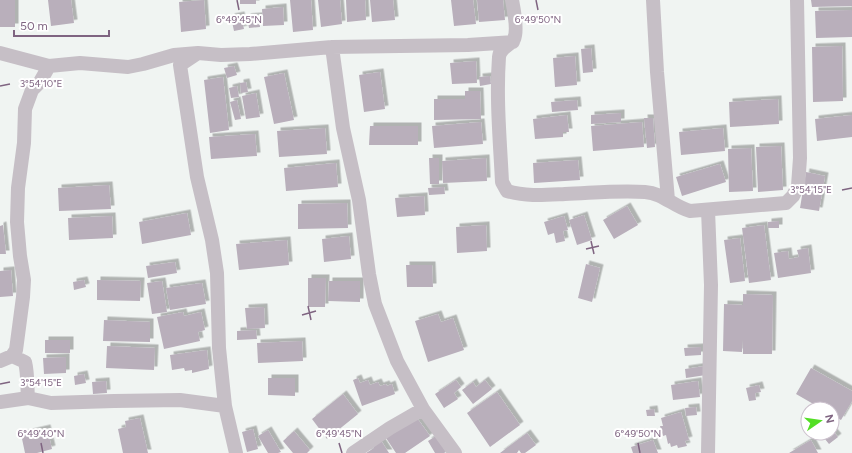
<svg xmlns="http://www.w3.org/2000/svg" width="852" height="453" viewBox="0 0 852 453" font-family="Figtree,sans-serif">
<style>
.building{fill:#b9afbb;filter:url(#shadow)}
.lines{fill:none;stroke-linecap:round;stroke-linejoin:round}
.street{stroke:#c6bfc6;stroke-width:14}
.ticks{fill:none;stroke:#7f6481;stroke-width:1.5}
.ticks-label{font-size:10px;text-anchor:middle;fill:#7f6481;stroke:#fff;stroke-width:4;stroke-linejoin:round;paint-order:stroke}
</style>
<defs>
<filter id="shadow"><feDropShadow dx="3.5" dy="-3.5" stdDeviation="0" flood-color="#0004"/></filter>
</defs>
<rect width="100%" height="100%" fill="#f0f4f2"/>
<!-- building -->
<path class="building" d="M0 0H15V27H0Z
M48 0H71L74 23 51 26Z
M204 0 206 29 181 32 179 2Z
M240 0H256V4H240Z
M290 0H311L313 30 293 32Z
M318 0H340L342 24 321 27Z
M346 0H365L366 20 347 22Z
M370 0H393L395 20 372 22Z
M451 0H473L476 24 454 26Z
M477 0H503L505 20 479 22Z
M811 0H852V6L812 7Z
M283 7 284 25 263 26 262 9Z
M852 10V37L816 38 815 11Z
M241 15 244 29 234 31 231 17Z
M259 16 260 27 249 28 247 17Z
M842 46 843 101 813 102 812 47Z
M591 48 593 72 583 73 581 49Z
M575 56 577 85 555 87 553 58Z
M476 61 477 83 452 84 450 63Z
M234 66 237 75 227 78 224 68Z
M380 72 385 109 364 112 359 75Z
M284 73 294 120 274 124 264 77Z
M490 76 491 84 480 86 479 77Z
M223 77 229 130 210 133 204 80Z
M246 82 248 92 241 93 240 83Z
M237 86 239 97 231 98 229 88Z
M465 91H480L481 119 434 120V99H465Z
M256 93 260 117 246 119 242 96Z
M778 99 779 124 730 127 729 102Z
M237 100 241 119 235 120 230 102Z
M577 100 578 110 552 112 551 102Z
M621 113V122L591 124V115Z
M567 115 569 132H563V137L535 139 533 119Z
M852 115V137L817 141 815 119Z
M644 118H653L655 147 647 148Z
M481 122 483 144 434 148 432 126Z
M642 122 644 147 593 151 591 126Z
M370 126H418V145H369Z
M325 128 327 154 279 157 277 131Z
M723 128 725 151 681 155 679 132Z
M255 134 257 156 211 159 209 137Z
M781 146 783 190 758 192 756 147Z
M751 148 753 191 729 192 728 149Z
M429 158H439V184H430Z
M486 158 487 181 443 183 442 161Z
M578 160 580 180 534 183 533 163Z
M336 163 338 187 286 191 284 168Z
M720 164 726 182 682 196 676 177Z
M806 172 825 176 819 211 800 208Z
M109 185 111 209 59 211 58 188Z
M444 187 445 194 429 195 428 188Z
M424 196 425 215 397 217 395 198Z
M347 203 348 228 298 229V204Z
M627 206 638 225 614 239 603 220Z
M187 213 191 235 142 244 139 222Z
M584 215 592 240 577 245 569 220Z
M112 216 113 238 69 240 68 218Z
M564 216 568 230 563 231 565 241 556 243 554 233 548 235 544 222Z
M779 221V228H768V222Z
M3 225 6 254H0V226Z
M486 225 487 251 457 253 456 227Z
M764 225 771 280 749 283 742 228Z
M349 236 351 259 324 262 322 239Z
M740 238 745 281 730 283 724 240Z
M287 240 289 265 239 270 236 244Z
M808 248 811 273 778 278 774 253 788 251 789 259 799 257 797 250Z
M175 262 177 273 148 278 146 266Z
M586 264 600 268 592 302 578 298Z
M406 265H432L433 287H407Z
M11 270 13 296 0 297V271Z
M308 278H326L325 307H308Z
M84 280 86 287 74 290 73 282Z
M97 280 141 281 140 301 97 300Z
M162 281 167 312 152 314 147 283Z
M329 281H360V302L328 301Z
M202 283 206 304 170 310 166 288Z
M743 294 773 295 772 354H743V340L742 352 723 351 724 304 743 305Z
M264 307 265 328 247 329 245 308Z
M183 312 184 316 201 312 205 330 198 332 200 341 164 349 157 317Z
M438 314 441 322 453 318 464 350 428 362 415 321Z
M104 320 150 322V342L103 341Z
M256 330 257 339 237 340V331Z
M45 340H70V353H45Z
M302 341 303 361 258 363 257 343Z
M107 346 155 348 154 370 106 368Z
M701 347V355L685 356 684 348Z
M207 350 209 369 192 373V370L185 371 184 368 172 370 170 355Z
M66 357V373L44 374 43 358Z
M705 366 706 375 686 378 685 369Z
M811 368 852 391V401L841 420 832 415V409H822L796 394Z
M84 374 86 383 75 385 74 376Z
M268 378H295V396L268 395Z
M358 378 360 383 368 380 370 385 378 382 380 386 386 384 387 386 392 384 395 394 362 406 353 380Z
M456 380 461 387 454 393 458 399 444 408 435 394Z
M485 380 492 389 473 404 462 390 473 382 476 387Z
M106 381 107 393 93 394 92 382Z
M698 381 700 397 673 400 671 385Z
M759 385 761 392 755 393 756 400 749 401 746 388Z
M497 392 520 425 490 447 467 413Z
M343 394 358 414 327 439 312 419Z
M696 407 697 415 686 416 685 408Z
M654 409 655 416H647L646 410Z
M681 412 689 440 685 441 687 446 678 448 677 445 671 447 670 443 668 444 666 435 663 436 660 426H663L661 418Z
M140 418 148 453H123L118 429 126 427 125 421Z
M417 418 430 436 405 453H396L384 435Z
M47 428 52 449 37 453H25L21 434Z
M253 429 258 449 247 452 242 432Z
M268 430 281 452 278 453H268L258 436Z
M832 430 838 437 829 444 820 433H832Z
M294 431 310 450 307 453H293L283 441Z
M527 433 536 445 525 453H521L519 450 517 453H500Z
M436 436 446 452 444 453H435L428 441Z
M380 439 389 453H366L374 448 372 445Z
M653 440 658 453H633L631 447Z
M811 440 818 453H789Z"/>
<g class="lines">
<!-- street -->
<path class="street" d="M512 0C514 10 518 31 514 39 510 46 500 47 499 57 496 99 500 141 502 182L507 191C526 197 546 195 565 194 592 193 619 190 645 192 663 193 674 207 690 211L786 203 793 196 798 186 800 158 797 0
M653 0 657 72 668 200
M332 47 343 128 359 200 369 274 375 304 397 361 423 409 455 453
M0 53 49 66 80 63 128 67 143 64 174 55 198 53 221 55 250 54 332 47 468 45 513 42
M198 53 180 65 197 177 212 240 217 273 219 348 225 406 236 453
M12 356 25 362C28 374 27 386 28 398L51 403 114 401 180 400 225 406
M0 361 12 356 16 350 23 297 24 280 20 256 17 222 18 188 24 143 25 109 32 90 40 82 49 66
M0 402 28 398
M353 453 390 428 423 409
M708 453 711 285 708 210"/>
</g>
<!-- ticks -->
<path class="ticks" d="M237 0 239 10M536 0 538 10M0 86 10 84M842 190 852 188M591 241 594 254M586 249 599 246M308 306 311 320M302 315 316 311M0 384 10 382M41 443 43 453M339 443 342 453M638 443 640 453"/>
<g class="ticks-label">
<text x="239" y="23">6°49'45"N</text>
<text x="538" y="23">6°49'50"N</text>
<text x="41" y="87">3°54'10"E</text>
<text x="811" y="193">3°54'15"E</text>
<text x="41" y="386">3°54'15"E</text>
<text x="41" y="437">6°49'40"N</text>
<text x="339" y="437">6°49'45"N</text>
<text x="638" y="437">6°49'50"N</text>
</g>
<!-- north arrow -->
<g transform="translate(820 421) rotate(77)"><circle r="19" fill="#ffffff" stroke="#ccc1cd"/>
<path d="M0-3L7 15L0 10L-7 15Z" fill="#53df25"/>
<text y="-6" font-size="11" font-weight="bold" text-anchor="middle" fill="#7f6481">N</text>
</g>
<!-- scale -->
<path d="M14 30v6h95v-6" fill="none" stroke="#7f6481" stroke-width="2"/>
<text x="20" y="30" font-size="12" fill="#7f6481" stroke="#ffffff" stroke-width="3" paint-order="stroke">50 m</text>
</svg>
